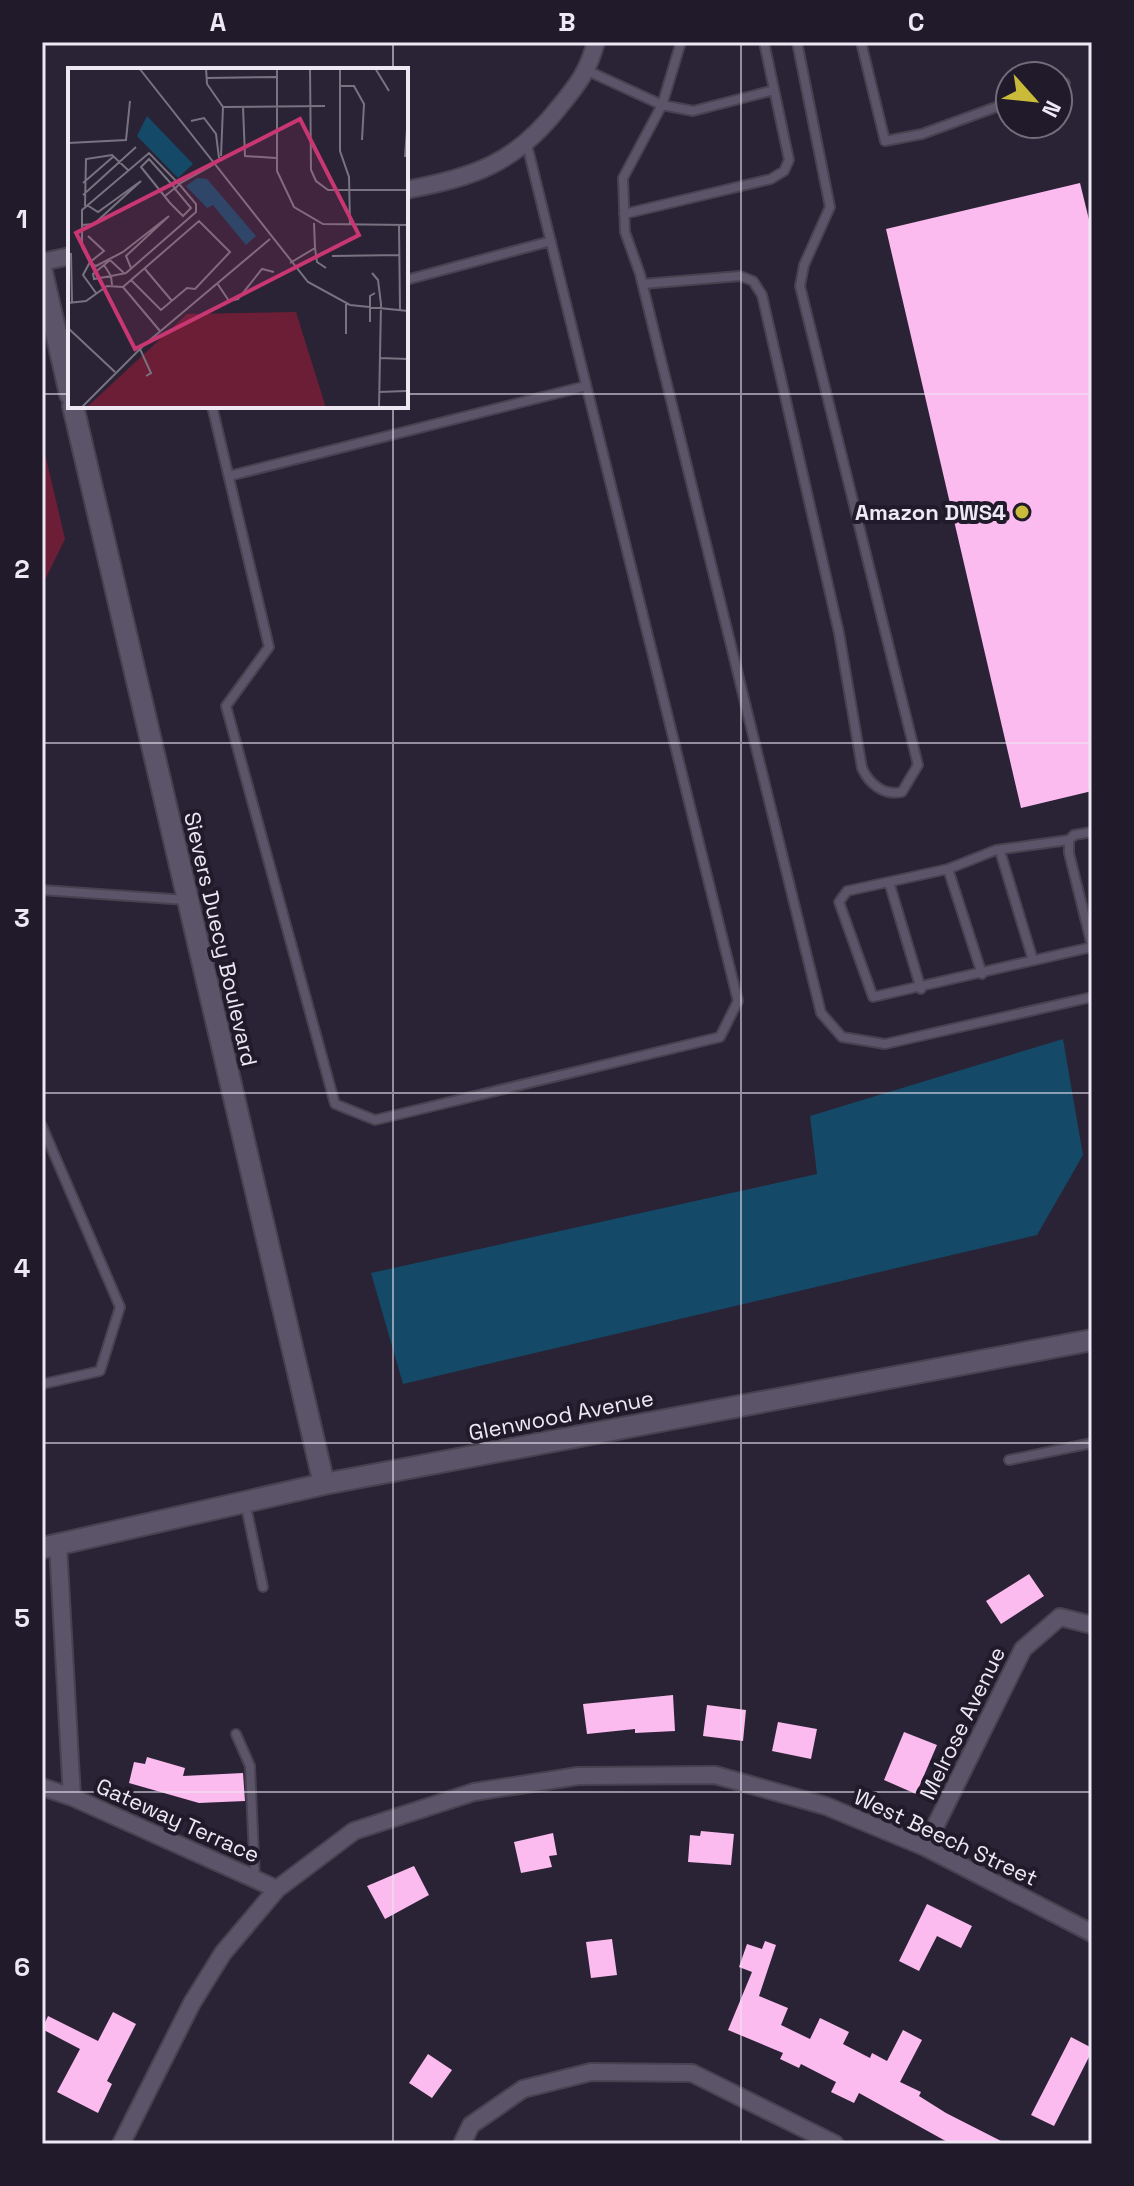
<svg xmlns="http://www.w3.org/2000/svg" width="1134" height="2186" viewBox="0 0 1134 2186" font-family="'Space Grotesk',sans-serif">
<style>
.green{fill:#6c1e36}
.water{fill:#144967}
.building{fill:#fcbbef}
.lines{fill:none;stroke-linecap:round;stroke-linejoin:round}
.service-casing{stroke:#474150;stroke-width:12}
.minor-casing{stroke:#474150;stroke-width:20}
.tertiary-casing{stroke:#474150;stroke-width:24}
.service{stroke:#5c5468;stroke-width:8}
.minor{stroke:#5c5468;stroke-width:16}
.tertiary{stroke:#5c5468;stroke-width:20}
.grid{fill:none;stroke:#ede8f4;stroke-width:2;stroke-opacity:0.55}
.poi-dot{fill:#caba3a;stroke:#211a2b;stroke-width:3}
.labels{text-anchor:middle;stroke-width:8;stroke-linejoin:round;paint-order:stroke}
.poi-label{font-size:22px;font-weight:bold;fill:#ede8f4;stroke:#211a2b;text-anchor:end}
.street-label{font-size:22px;fill:#ede8f4;stroke:#211a2b}
.inset-road{fill:none;stroke:#787281;stroke-width:2}
.view{fill:#c83772;fill-opacity:0.15;stroke:#c83772;stroke-width:4}
.inset-edge{fill:none;stroke:#ede8f4;stroke-width:4}
.neatline{fill:none;stroke:#ede8f4;stroke-width:3}
.grid-label{font-size:26px;text-anchor:middle;font-weight:bold;fill:#ede8f4}
</style>
<rect width="100%" height="100%" fill="#2a2335"/>
<!-- green -->
<path class="green" d="M42 441 65 539 42 586Z"/>
<!-- water -->
<path class="water" d="M1063 1039 1083 1155 1037 1235 403 1384 371 1273 817 1174 810 1116Z"/>
<!-- building -->
<path class="building" d="M1080 183 1092 232V791L1021 808 886 229Z
M1029 1574 1044 1596 1001 1624 986 1601Z
M673 1695 675 1731 635 1733V1729L587 1734 583 1704Z
M707 1705 746 1710 743 1741 703 1736Z
M778 1722 817 1729 811 1759 772 1751Z
M904 1732 937 1745 916 1794 884 1780Z
M147 1757 185 1768 183 1776 243 1773 245 1801 199 1803 129 1783 134 1762 145 1764Z
M701 1831 734 1834 731 1865 688 1862 690 1835 700 1836Z
M553 1833 557 1855 549 1856 552 1867 521 1873 514 1842Z
M414 1866 429 1895 385 1919 367 1886Z
M927 1904 972 1926 961 1948 937 1936 919 1971 899 1961Z
M612 1939 617 1975 591 1978 586 1942Z
M765 1941 776 1945 759 1996 788 2008 781 2025 810 2039 820 2018 849 2032 843 2044 870 2058 872 2053 887 2061 903 2030 922 2040 900 2082 921 2092 919 2096 946 2113 1007 2144H951L859 2093 854 2103 831 2092 836 2082 801 2064 799 2068 780 2059 783 2053 728 2030 752 1972 739 1967 747 1944 762 1949Z
M113 2012 136 2024 107 2081 112 2084 98 2113 57 2092 80 2049 42 2029 48 2016 98 2041Z
M1071 2037 1092 2048V2051L1054 2126 1031 2115Z
M428 2054 452 2070 432 2098 409 2083Z"/>
<g class="lines">
<defs>
<path id="service" d="M681 42 662 105 693 111 774 90
M861 42 885 141 922 134 1010 102
M588 71 662 105 623 178 625 232 640 274 821 1013 842 1037 885 1044 1092 997
M1058 85 1065 83
M624 214 771 179 784 171 789 160 764 42
M406 280 551 241
M643 284 740 276 753 281 762 295 839 633 862 768C869 784 884 796 902 792L918 765 800 286 804 265 830 207 797 42
M212 406 269 647 226 706 335 1104 375 1120 720 1037 738 1001 527 145
M229 476 586 386
M1092 832 1074 835 1069 840 996 850 948 869 847 891 839 902 873 997 1092 947
M1069 840V853L1092 946
M1000 851 1033 960
M948 869 982 974
M889 882 921 989
M42 890 186 900
M42 1126 120 1307 100 1371 43 1384
M1009 1460 1092 1443
M245 1502 263 1587
M236 1734 250 1766 255 1879"/>
<path id="minor" d="M406 190C475 177 516 163 560 106 579 83 588 71 596 42
M42 262 70 256
M58 1545 72 1797 277 1889
M42 1787 72 1797
M925 1847 1023 1649 1060 1617 1092 1625
M121 2144 192 2003 223 1953 277 1889 354 1831 474 1792 578 1776 715 1775 826 1806 925 1847 1092 1933
M462 2144 471 2125 523 2089 591 2072 692 2073 835 2144"/>
<path id="tertiary" d="M42 272 70 394
M73 406 324 1484
M42 1548 324 1484 1092 1340"/>
</defs>
<!-- service casing -->
<use href="#service" class="service-casing"/>
<!-- minor casing -->
<use href="#minor" class="minor-casing"/>
<!-- tertiary casing -->
<use href="#tertiary" class="tertiary-casing"/>
<!-- service -->
<use href="#service" class="service"/>
<!-- minor -->
<use href="#minor" class="minor"/>
<!-- tertiary -->
<use href="#tertiary" class="tertiary"/>
</g>
<!-- grid -->
<path class="grid" d="M393 42V70M741 42V2144M42 394H70M406 394H1092M393 406V2144M42 743H1092M42 1093H1092M42 1443H1092M42 1792H1092"/>
<!-- markers -->
<circle class="poi-dot" cx="1022" cy="512" r="8"/>
<g class="labels">
<!-- poi labels -->
<g class="poi-label">
<text x="1006" y="520">Amazon DWS4</text>
</g>
<!-- street labels -->
<g class="street-label">
<text transform="translate(221 939) rotate(77)" y="8">Sievers Duecy Boulevard</text>
<text transform="translate(561 1415) rotate(-11)" y="8">Glenwood Avenue</text>
<text transform="translate(962 1723) rotate(-64)" y="8">Melrose Avenue</text>
<text transform="translate(178 1820) rotate(24)" y="8">Gateway Terrace</text>
<text transform="translate(946 1837) rotate(25)" y="8">West Beech Street</text>
</g>
</g>
<!-- overview -->
<g transform="translate(68 68)">
<rect width="340" height="340" fill="#2a2335"/>
<path d="M228 244 258 340H18L119 246Z" fill="#6c1e36"/>
<path d="M79 48 125 96 110 110 69 68ZM129 110 139 111 188 168 178 177 145 137 139 140 118 118Z" fill="#144967"/>
<path class="inset-road" d="M71 0 240 214 282 237 340 243M138 0 139 16 155 39 153 88M209 0V103L226 139 255 156 340 157M242 0 243 102 248 113 260 122H340M272 0V83L281 109 282 157M307 0 321 23M139 10 208 9M272 18H286L296 36 294 72M155 39 257 38M175 39 177 88 208 90M123 53 136 50 148 66 151 90M0 75 58 72 62 33M0 84V185M337 89 340 48M15 115 46 88M15 127 68 79M17 138 18 91 44 87 60 102M14 157 26 156 73 113 30 144 19 137M331 157 332 242M20 168 36 183 22 194M247 180 249 194 258 200M3 185 4 235M264 188 331 187M23 195 28 198 55 184 101 148 58 188 63 200M222 195 247 180 246 155M36 197 43 208 26 211 25 206 36 197 42 192 57 206M77 201 104 233M304 205 310 212 313 236 311 340M149 215 161 233 170 231 194 201 206 204M44 217 43 208 58 205 128 144V136L111 116 145 97M55 219 131 153 162 184 127 221 119 220 93 242 63 212M28 225 15 207 22 194 14 179V142L81 85 111 116 107 121 123 140 115 148 102 135 73 99 81 91 107 120 97 128M0 235 18 233 39 218 55 219 92 263M278 236V266M302 254V228L307 225M0 260 47 304M72 281 83 305 78 308M312 290 340 291M311 324 338 323M13 340 76 277 202 171"/>
<path class="view" d="M232 51 291 167 67 281 8 165Z"/>
<rect width="340" height="340" class="inset-edge"/>
</g>
<!-- border -->
<rect width="1134" height="2186" fill="none" stroke="#211a2b" stroke-width="88"/>
<!-- north arrow -->
<g transform="translate(1034 100) rotate(117)"><circle r="38" fill="#211a2b" stroke="#736c7b" stroke-width="2"/>
<path d="M0-6L14 30L0 20L-14 30Z" fill="#caba3a"/>
<text y="-12" font-size="22" font-weight="bold" text-anchor="middle" fill="#ede8f4">N</text>
</g>
<rect x="44" y="44" width="1046" height="2098" class="neatline"/>
<g class="grid-label">
<text x="218" y="31">A</text>
<text x="567" y="31">B</text>
<text x="916" y="31">C</text>
<text x="22" y="228">1</text>
<text x="22" y="578">2</text>
<text x="22" y="927">3</text>
<text x="22" y="1277">4</text>
<text x="22" y="1627">5</text>
<text x="22" y="1976">6</text>
</g>
</svg>
